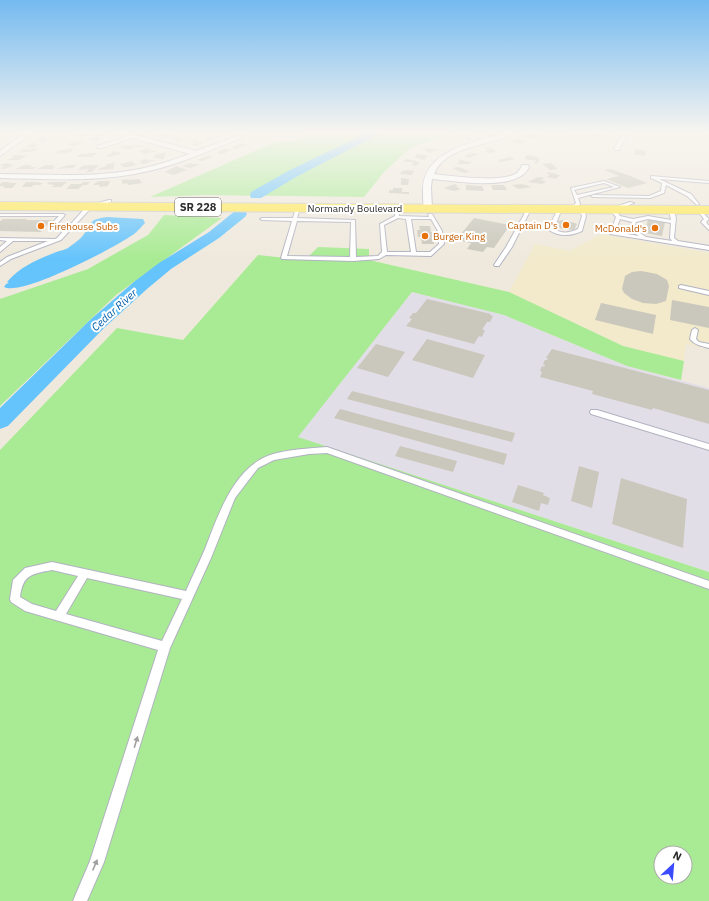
<svg xmlns="http://www.w3.org/2000/svg" width="709" height="901" viewBox="0 0 709 901" font-family="'IBM Plex Sans',sans-serif">
<style>
.industrial{fill:#e2dee7}
.education{fill:#f2eacb}
.green{fill:#a9eb94;fill-rule:evenodd}
.water{fill:#66c4fc}
.lines{fill:none;stroke-linecap:round;stroke-linejoin:round}
.river{fill:#66c4fc;fill-rule:evenodd}
.building{fill:#cac7bc}
.lane-casing{stroke:#b1b2c1;stroke-width:2}
.street-casing{stroke:#b1b2c1;stroke-width:2}
.primary-casing{stroke:#ccc;stroke-width:2}
.lane{fill:#fff;fill-rule:evenodd}
.street{fill:#fff;fill-rule:evenodd}
.primary{fill:#ffe953;fill-rule:evenodd}
.oneway{fill:#a0a0a0}
.food-dot{fill:#e8710a;stroke:#fff;stroke-width:1.5}
.labels{text-anchor:middle;stroke-width:4;stroke-linejoin:round;paint-order:stroke}
.far-street-label{font-size:10px;fill:#2c2c2c;stroke:#fff}
.far-food-label{font-size:10px;fill:#c56008;stroke:#fff;text-anchor:end}
.shield{fill:#fff;stroke:#6b6b6b;stroke-width:1}
.shield-label{font-size:11px;font-weight:bold;fill:#2c2c2c}
.far-water-label{font-size:11px;font-style:italic;fill:#005fad;stroke:#fff}
</style>
<rect width="100%" height="100%" fill="#efe9dd"/>
<!-- industrial -->
<path class="industrial" d="M412 292 504 315 627 366 709 388V572L297 437Z"/>
<!-- education -->
<path class="education" d="M601 234 709 253V349L686 344 684 361 623 346 509 292 535 244 570 251Z"/>
<!-- green -->
<path class="green" d="M312 132H455L410 148 384 172 364 197 205 195 150 197 273 143 295 141Z
M164 215 222 218 116 295 0 406V299L88 269 148 235Z
M318 247 369 249V260L509 292 623 346 684 361 681 380 627 366 504 315 412 292 298 437 709 572V901H0V450L117 328 183 340 258 255 305 260ZM661 853H685V877H661Z"/>
<!-- water -->
<path class="water" d="M107 217 143 219 145 223C141 227 138 231 134 234 116 247 21 297 4 287L6 284 9 283 7 282C20 267 36 260 54 253 58 251 65 250 68 248 73 244 80 240 84 234 94 222 87 220 107 217Z"/>
<g class="lines">
<!-- river -->
<path class="river" d="M369 132H383L296 177 261 198H251L250 195 251 192 288 171Z
M240 210 245 211 247 214 245 217 219 238 171 269 147 289 104 328 8 426 0 429V408L90 320 135 281 159 263 209 232 235 211Z"/>
</g>
<!-- building -->
<path class="building" d="M82 132H87L85 133 91 134 83 137 76 136 79 135 76 134Z
M594 133 607 135 602 138 589 136 590 134Z
M168 134 173 135 167 138 157 136Z
M463 134 469 135 466 137 472 138 469 140 458 137Z
M528 134 541 136 539 138H524Z
M97 135H104L97 138H100L97 141 87 140Z
M574 135 590 137 589 139 573 137Z
M177 136 183 138 190 137 178 142 174 141 178 140 172 138Z
M210 136H214L220 137 209 141 205 140 209 139 205 138Z
M38 137H48L47 138H49L45 142H38L41 139H36Z
M518 138 522 140 529 142 519 144 509 142Z
M196 140 201 142 204 143 194 146 191 144H195L191 141Z
M75 141 85 142 74 146 66 145Z
M33 143 39 144 34 148 25 147Z
M242 143 247 145 236 149 231 148Z
M143 145 142 147H133V149L125 150 126 148H120L121 146Z
M488 147 496 150H494L497 151 491 153 484 152 489 150 485 149Z
M73 148 72 152 56 154 57 151Z
M147 148 151 149 148 150 157 151 145 154 139 151Z
M427 148 434 149H439L430 153 424 150Z
M23 149H38L35 151 18 153Z
M222 149H226L232 150 222 154 217 153 221 151H218Z
M636 149 646 151 645 156 634 154Z
M116 151 122 154 109 157 106 155 113 153 110 152Z
M166 152 164 159 154 158V155Z
M92 153H97L92 157H76L81 154Z
M472 153 478 154 470 158 464 156Z
M417 154 422 155H428L424 160 414 157Z
M14 155H19L28 156 18 160H7L15 157H11Z
M527 155 539 157 538 160 541 159 536 164 534 163 537 161 524 159Z
M208 156 212 157 202 161 197 160Z
M510 157 515 159 501 162 498 160Z
M146 159 150 160H155L144 164 139 163 142 162 139 161Z
M406 159 417 161 416 162H420L416 166 411 165 414 162H403Z
M460 159 464 161 472 162 469 164H457Z
M132 161 137 165 128 167H123L120 164Z
M7 163 14 165H11L13 166 3 169 0 168 5 167 0 165Z
M115 163 113 169 98 170 100 168 105 167 107 164Z
M190 163 194 164H201L190 168 182 166Z
M551 163 558 169 550 170 542 164Z
M24 165H32L30 167H36L33 169H16Z
M46 165H55L52 167H55L53 169H37Z
M67 165H77L73 168 57 169Z
M88 165H99L92 172H86L89 169 78 170 82 166Z
M176 166 187 170 173 175 165 172Z
M457 167 462 168 470 172 464 173 452 168Z
M610 169 628 175 647 183 628 188 606 179 619 176 604 170Z
M408 170 414 171 412 175 400 174 402 171Z
M547 172 558 174 557 175H560L556 179 547 177 550 174 546 173Z
M538 177 545 178 541 180 546 182 542 184 528 182Z
M401 178 409 179 408 185H401Z
M128 179 129 180 139 179 142 183 128 185 127 183 123 184 121 180Z
M99 181H110L108 186 99 187 100 185H93L95 183Z
M3 182H10L8 183H17L12 188H3L5 186H0V184Z
M26 182H33L43 183 40 185H34L31 187H22Z
M49 182H67L61 187H51L55 185 47 184Z
M83 182H90L87 185H83L78 189H66L71 184H81Z
M455 184 458 186H455L461 189 454 191 444 188Z
M522 184 532 187 518 189 512 185Z
M466 185 482 186 484 191 466 190Z
M491 185H504L507 190H493Z
M393 188H402V192H409V194L389 193V190H393Z
M474 218 510 225 494 248 487 247 483 252 467 249 471 243 456 240Z
M3 219H27L26 220H52L41 232 0 231V221Z
M648 219 665 222 662 236 645 233Z
M561 220 575 223 577 224 574 230 556 228 555 227 558 221Z
M419 226H430L431 232H433V234H432L434 244H422L421 237H418L417 230H420Z
M641 271 657 274 667 280 669 286 666 301 656 304 643 303 632 299 624 293 622 289 625 276 632 272Z
M427 299 491 314 490 315 493 316 490 322H487L482 330H485L482 337 479 336 474 344 406 326 412 319 409 318 413 313H416Z
M672 300 709 307V328L670 320Z
M601 303 656 315 653 334 595 320Z
M427 339 485 355 473 378 412 360Z
M376 344 405 352 388 377 357 368Z
M552 349 709 390V424L653 408 652 410 592 394 593 391 540 377 542 372 540 371 542 366 544 367 545 365 543 364 545 360H547L548 358H546Z
M352 391 515 433 512 442 347 399Z
M340 409 507 454 504 465 334 418Z
M400 446 457 461 453 472 395 456Z
M579 466 599 472 592 508 571 501Z
M621 478 687 499 683 548 612 524Z
M518 485 544 493 543 495 550 498 548 505 541 503 539 511 512 502Z"/>
<g class="lines">
<defs>
<path id="lane" d="M651 176 709 181V183L659 179 691 194 699 204 697 205 687 196 666 185 664 193 650 198 593 197 591 196 593 195 649 196 661 191 662 183 651 178Z
M604 181 620 187 578 198 580 204 577 207H568L561 211 554 229C562 234 569 233 578 229L582 216 580 210 582 209 584 210 586 216 582 231C571 236 559 237 549 230V229C555 215 556 205 574 205L576 203 571 188ZM604 183 614 187 577 195 574 190Z
M109 200H111V202L91 208 61 240 11 259 0 266V262L7 257 48 241H13L0 252V247L7 241 0 240V238L55 239 57 238 67 227H50V225L59 216H0V214H63L65 215 56 225H70L87 206Z
M630 202 634 203 615 210 620 216 633 219 648 216 671 220 669 210 673 209 676 218 674 238 678 241 709 246V250L610 234 616 217 610 210 615 207ZM620 219 632 222 630 230 639 236 615 232ZM648 219 671 223 670 238 672 241 646 237 634 229 636 222Z
M298 207 300 208 297 218 355 220 356 257 378 256 382 252 380 224 395 216V208L397 207 399 208V216L429 217 428 214H432L442 231 444 244 431 256 386 255 379 259 353 261 282 259 281 258 292 221 262 220 260 219 262 218H293L296 208ZM398 218 406 219 411 252H387L384 225ZM411 219H431L438 231 439 244 430 252H416ZM297 221 351 222 350 257 287 256Z
M529 208 531 209 512 247 499 266H495L494 265 506 247 527 209Z
M699 209 709 219 706 222 709 226V230L701 222 704 219 697 210Z
M681 285 709 291V295L679 288V286Z
M695 328 698 330 696 339 699 342 709 344V348C701 346 695 345 690 339L692 330Z
M591 410H597L709 444V450L591 414 590 412Z
M327 447 709 581V589L327 453 309 454 274 460 258 468 235 498 211 558 170 648 104 862 87 901H73L90 861 158 650 25 611 11 602 10 599 13 580 25 568 52 562 186 591C192 577 199 563 205 549 218 516 233 468 270 455 284 450 311 448 327 447ZM52 570 78 576 56 611 32 604 20 597C23 574 32 574 52 570ZM87 578 182 599 162 641 66 614Z"/>
<path id="street" d="M26 132H34L0 156V151Z
M113 132H125L196 151 237 136 240 132H247L241 138C206 152 171 168 134 174 90 182 45 179 0 178V174C45 174 90 178 134 170 153 167 172 160 190 154L133 138 101 148H97V146L126 137Z
M506 132H516C492 147 446 144 434 174 452 176 502 183 517 173 519 171 521 168 522 165H528L529 167C527 171 525 174 521 176 500 189 455 181 432 179L431 187 432 209 431 211H425C423 206 423 198 423 193 421 149 475 143 506 132Z
M623 132H629L619 150H615L614 149Z"/>
<path id="primary" d="M0 202 709 206V214L0 210Z"/>
</defs>
<!-- lane casing -->
<use href="#lane" class="lane-casing"/>
<!-- street casing -->
<use href="#street" class="street-casing"/>
<!-- primary casing -->
<use href="#primary" class="primary-casing"/>
<!-- lane -->
<use href="#lane" class="lane"/>
<!-- street -->
<use href="#street" class="street"/>
<!-- primary -->
<use href="#primary" class="primary"/>
</g>
<!-- one-way arrows -->
<defs><path id="oneway-solid" d="M-6-.8H1V-3.2L6.5 0L1 3.2V.8H-6Z"/></defs>
<g class="oneway">
<use href="#oneway-solid" transform="translate(136 742) rotate(-73)"/>
<use href="#oneway-solid" transform="translate(95 865) rotate(-67)"/>
</g>
<!-- sky -->
<linearGradient id="sky" x2="0" y2="1"><stop stop-color="#74baf0"/><stop offset="0.51" stop-color="#f8f5f0"/><stop offset="1" stop-color="#f8f5f0" stop-opacity="0"/></linearGradient>
<rect width="709" height="259" fill="url(#sky)"/>
<!-- markers -->
<g class="food-dot">
<circle cx="566" cy="225" r="4"/>
<circle cx="41" cy="226" r="4"/>
<circle cx="655" cy="228" r="4"/>
<circle cx="425" cy="236" r="4"/>
</g>
<g class="labels">
<!-- far-street labels -->
<g class="far-street-label">
<text x="355" y="212">Normandy Boulevard</text>
</g>
<!-- far-food labels -->
<g class="far-food-label">
<text x="558" y="229">Captain D's</text>
<text x="49" y="230" text-anchor="start">Firehouse Subs</text>
<text x="647" y="232">McDonald's</text>
<text x="433" y="240" text-anchor="start">Burger King</text>
</g>
<!-- shield labels -->
<rect class="shield" x="175" y="198" width="46" height="18" rx="3"/>
<g class="shield-label">
<text x="198" y="211">SR 228</text>
</g>
<!-- far-water labels -->
<g class="far-water-label">
<text transform="translate(114 310) rotate(-42)" y="4">Cedar River</text>
</g>
</g>
<!-- north arrow -->
<g transform="translate(673 865) rotate(26)"><circle r="19" fill="#ffffff" stroke="#ababab"/>
<path d="M0-3L7 15L0 10L-7 15Z" fill="#3b4bff"/>
<text y="-6" font-size="11" font-weight="bold" text-anchor="middle" fill="#2c2c2c">N</text>
</g>
</svg>
